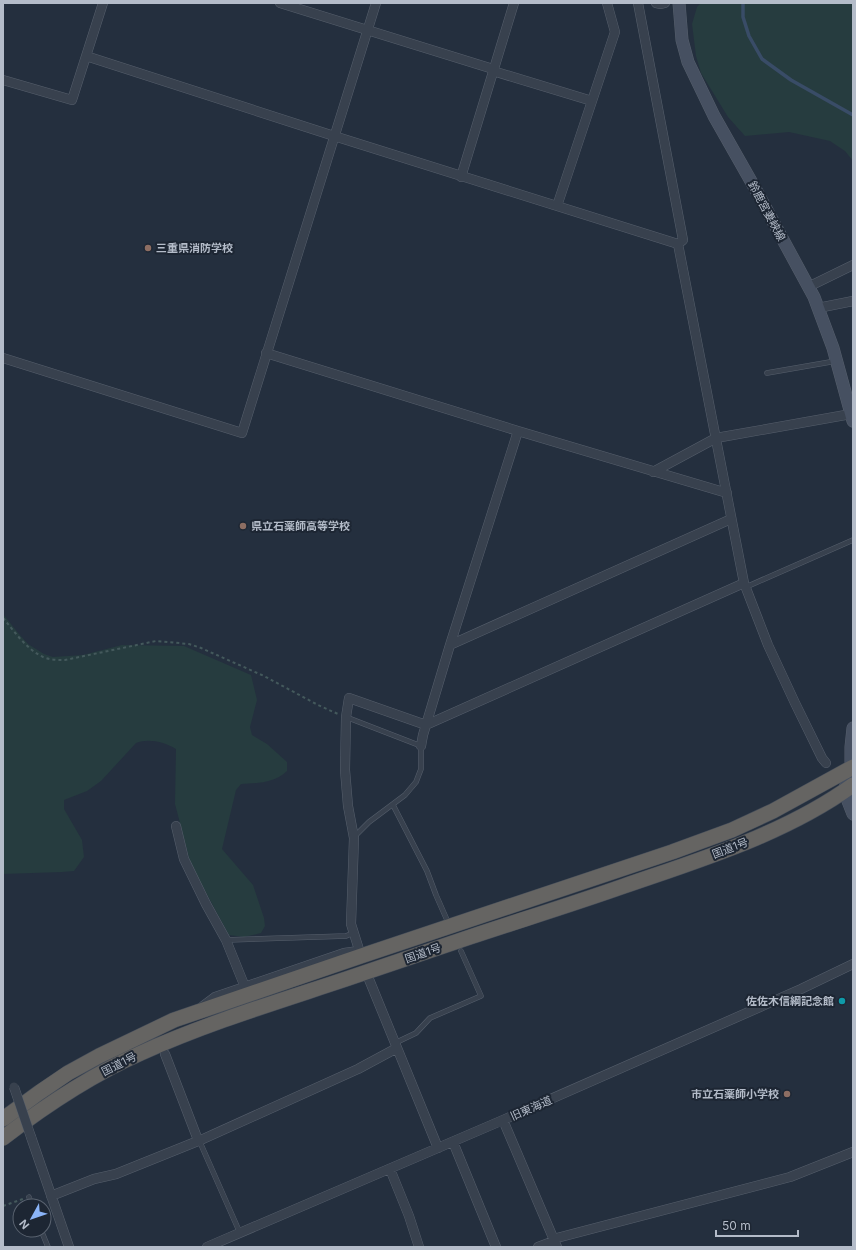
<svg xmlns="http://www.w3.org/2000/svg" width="856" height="1250" viewBox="0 0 856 1250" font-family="Inter,'Noto Sans JP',sans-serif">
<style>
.green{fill:#263c3f}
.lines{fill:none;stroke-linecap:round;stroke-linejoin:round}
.stream{stroke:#394c67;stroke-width:3.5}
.service-casing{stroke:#565f6c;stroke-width:5.5}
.minor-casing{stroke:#565f6c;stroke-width:10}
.secondary-casing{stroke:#565f6c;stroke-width:13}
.trunk-casing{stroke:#434c59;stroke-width:16}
.path{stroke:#44595c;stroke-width:2;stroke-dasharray:3 3;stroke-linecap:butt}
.service{stroke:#38414e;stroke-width:4.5}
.minor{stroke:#38414e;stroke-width:9}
.secondary{stroke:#465061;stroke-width:12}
.trunk{stroke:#656462;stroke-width:15}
.minor-bridge-casing{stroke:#565f6c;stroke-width:10;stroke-linecap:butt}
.minor-bridge{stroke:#38414e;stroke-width:9}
.education-dot{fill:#8d6e63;stroke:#1d2633;stroke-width:1.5}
.culture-dot{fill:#0f9aa8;stroke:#1d2633;stroke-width:1.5}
.labels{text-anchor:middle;stroke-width:4;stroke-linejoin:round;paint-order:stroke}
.street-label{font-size:11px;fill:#b4bcc9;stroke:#1d2633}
.poi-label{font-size:11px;font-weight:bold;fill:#b4bcc9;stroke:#1d2633;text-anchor:start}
</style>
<rect width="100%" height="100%" fill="#242f3e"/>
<!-- green -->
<path class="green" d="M701 3H853V161L845 151 830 141 789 132 745 136 728 117 701 73 696 56 692 24 697 7Z
M3 614 19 634 28 644 44 654 53 657 83 655 122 645 184 646 251 675 257 700 250 727 252 735 267 744 287 762V771C275 783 258 783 241 784L236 790 222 849 253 885 264 918 265 926 261 933 244 937 229 935 191 865 175 804 176 749C165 742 148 738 136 743L101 781 87 791 64 800V809L82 840 84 857 74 871 62 872 3 874Z"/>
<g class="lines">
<!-- stream -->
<path class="stream" d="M743 3V17L749 36 762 59 791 80 853 115"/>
<defs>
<path id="service" d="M767 373 836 361
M746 587 853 540
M346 717 421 746V769L416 782 405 795 369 822 355 836
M393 805 427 871 436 895 447 920
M226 940 346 936 353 933
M395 1043 416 1033 430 1018 481 996 461 951
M199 1140 240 1233
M29 1197 32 1206
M41 1230 48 1247"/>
<path id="minor" d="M280 3 493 69
M638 3 683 240 678 244
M656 3 661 4 665 3
M86 56 334 136 678 244
M493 71 592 101
M3 80 72 100 103 3
M461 177 514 3
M557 206 615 32 607 3
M678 244 744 583 768 645 795 703 822 758 826 763
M808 287 853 265
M818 308 853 301
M266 353 518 431 727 493
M3 358 242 433 376 3
M653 472 716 438 851 414
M450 645 731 519
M421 746 423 735 450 645 518 431
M176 826 184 859 206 904 226 940 245 987
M361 956 351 924 354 838 348 806 345 770 346 717 349 698 426 725 744 583
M366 972 438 1148
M203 1006 215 997 344 953 358 951
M165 1054 198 1140
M503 1120 557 1247
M31 1137 69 1247
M453 1142 496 1247
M390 1169 409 1216 419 1247
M51 1196 94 1179 116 1174 203 1139 358 1069 397 1048
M553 1239 790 1177 853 1152
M207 1247 503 1120 801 989 853 964
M538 1247 554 1241"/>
<path id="secondary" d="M679 3 682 40 688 62 714 116 756 190 814 297 833 348 853 421
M853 728 851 747V769L844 791 853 814"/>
<path id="trunk" d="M3 1119 40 1092 68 1073 99 1056 174 1020 361 956 672 852 732 830 773 811 853 767
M3 1138C46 1105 91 1075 141 1053 207 1023 277 1002 346 979 388 965 428 951 470 937 521 920 573 904 624 886 702 859 785 834 853 785"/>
</defs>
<!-- service casing -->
<use href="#service" class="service-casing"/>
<!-- minor casing -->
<use href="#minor" class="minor-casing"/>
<!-- secondary casing -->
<use href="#secondary" class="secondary-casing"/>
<!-- trunk casing -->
<use href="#trunk" class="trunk-casing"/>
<!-- path -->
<path class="path" d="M3 618C15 632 26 649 43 657 50 660 58 660 65 660L156 641 189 644 201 648 264 676 318 705 338 714
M3 1206 23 1199"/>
<!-- service -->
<use href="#service" class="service"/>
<!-- minor -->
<use href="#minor" class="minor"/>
<!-- secondary -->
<use href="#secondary" class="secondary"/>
<!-- trunk -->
<use href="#trunk" class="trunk"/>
<defs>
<path id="minor-bridge" d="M14 1087 31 1137"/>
</defs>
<!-- minor-bridge casing -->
<use href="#minor-bridge" class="minor-bridge-casing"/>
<!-- minor-bridge -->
<use href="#minor-bridge" class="minor-bridge"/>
</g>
<!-- markers -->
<g class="education-dot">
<circle cx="148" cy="248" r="4"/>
<circle cx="243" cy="526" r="4"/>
<circle cx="787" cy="1094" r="4"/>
</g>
<circle class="culture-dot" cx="842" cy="1001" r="4"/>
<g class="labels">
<!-- street labels -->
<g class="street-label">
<text transform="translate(767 211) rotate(62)" y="4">鈴鹿宮妻峡線</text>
<text transform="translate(730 848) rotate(-21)" y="4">国道1号</text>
<text transform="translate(423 953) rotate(-19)" y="4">国道1号</text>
<text transform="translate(119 1064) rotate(-27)" y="4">国道1号</text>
<text transform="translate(531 1108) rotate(-24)" y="4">旧東海道</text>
</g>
<!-- poi labels -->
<g class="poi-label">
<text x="156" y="252">三重県消防学校</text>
<text x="251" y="530">県立石薬師高等学校</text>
<text x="834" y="1005" text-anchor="end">佐佐木信綱記念館</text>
<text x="779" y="1098" text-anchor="end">市立石薬師小学校</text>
</g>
</g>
<!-- border -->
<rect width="856" height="1250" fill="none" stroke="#b4bcc9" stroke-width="8"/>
<!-- north arrow -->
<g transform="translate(32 1218) rotate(230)"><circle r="19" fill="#1d2633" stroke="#59626f"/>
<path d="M0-3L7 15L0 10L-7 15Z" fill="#8ab4f8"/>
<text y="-6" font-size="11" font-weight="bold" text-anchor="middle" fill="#b4bcc9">N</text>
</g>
<!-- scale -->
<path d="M716 1230v6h82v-6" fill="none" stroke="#b4bcc9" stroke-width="2"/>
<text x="722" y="1230" font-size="12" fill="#b4bcc9" stroke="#1d2633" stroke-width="3" paint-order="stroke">50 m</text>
</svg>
